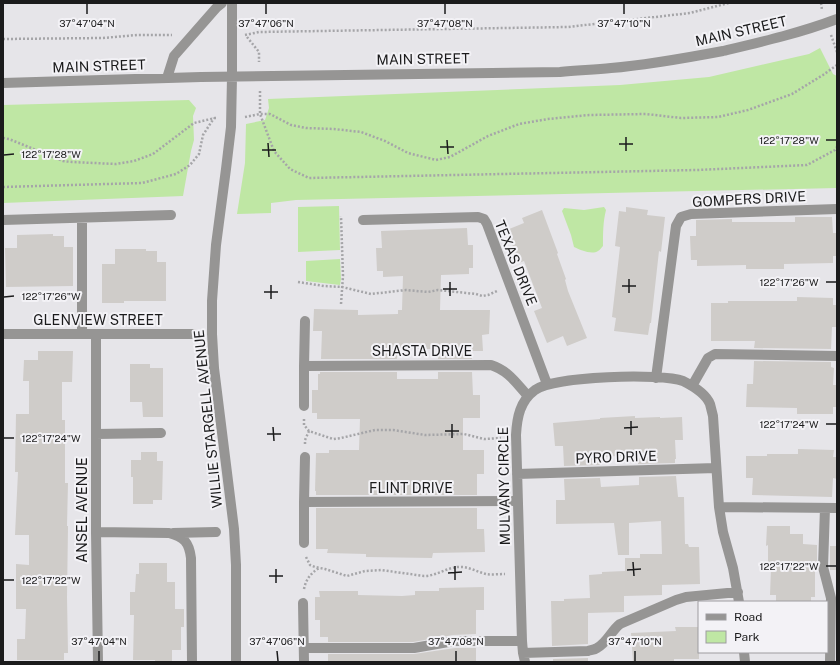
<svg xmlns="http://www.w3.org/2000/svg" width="840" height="665" viewBox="0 0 840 665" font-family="'Public Sans',sans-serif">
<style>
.green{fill:#bfe7a4}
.building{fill:#cfccc9}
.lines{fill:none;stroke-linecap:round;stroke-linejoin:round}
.path{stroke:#a5a5a8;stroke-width:2.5;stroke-dasharray:2 2;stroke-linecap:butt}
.minor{stroke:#969594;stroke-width:10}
.ticks{fill:none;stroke:#1b1b1c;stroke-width:1.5}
.labels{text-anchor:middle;stroke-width:4;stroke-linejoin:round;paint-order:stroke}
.street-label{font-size:14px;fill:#1b1b1c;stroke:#f3f2f6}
.ticks-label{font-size:10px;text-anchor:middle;fill:#1b1b1c;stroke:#f3f2f6;stroke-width:4;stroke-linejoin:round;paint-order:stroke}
</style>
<rect width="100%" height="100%" fill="#e6e5e9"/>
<!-- green -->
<path class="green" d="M820 48 833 74 837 76V188L296 200 271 203V213L237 214 245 163 246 124 265 120 269 108 268 99 620 85 709 77 809 54Z
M189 100 196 108 193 116 194 140 191 151 183 196 3 203V105Z
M339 206 340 250 298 252V207Z
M604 207 606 210C603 222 603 233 603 246 602 247 600 250 598 251 592 255 580 250 574 247L571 235 562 211 564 208 584 210Z
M340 259 341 279 340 285 306 281V261Z"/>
<!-- building -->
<path class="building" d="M626 207 648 210 647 215 665 217 661 252 659 251 651 323H650L648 335 614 331 616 318 612 317 620 247 615 246 619 211 626 212Z
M542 210 558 253 557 254 566 279 565 280 568 291 587 338 567 346 563 336 547 343 534 311 542 308 524 261 519 263 507 230 524 223 522 218Z
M795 217H832L833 233H837V256H833V263L784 264V269H746V265L697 266V260H691L690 236H696V220L732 219V222H795Z
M467 228 468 245H473V268H469V274L441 275 440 310H490L489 334 482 335 483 351H472V359H438V349H397V359H321L322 331H313L314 309 358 310V315L398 314V310H402L403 276 383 277V271H377L376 248H382L381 231Z
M53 234V236H64V247H73V286L6 287 5 248H17V235Z
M115 249H146V251H157V262H166V301H124V303H102V264H115Z
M797 297 833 298V305H837V327H832L831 349 754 348 755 341H711V303H728V301H797Z
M38 351H73L72 382H62V420H65V483H68L67 526H68L67 597 68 653H64V660H17V639H25L26 609H16V564L29 565V535H15L18 472H15L16 414H29V381H23L24 360H38Z
M754 361 831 362V367L834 368 833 385H837V407H833V414H797V408L746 407 747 384H753Z
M130 364H150V368H163V417H143L142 402H130Z
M320 372H397V379H438V372H472L473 395H480V418H463V450H484V474H477V495H316V491H315L316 453H329V450H359L360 419H317V413H312V390H318V374H320Z
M635 416V418L660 417V418L682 417 683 440H675L676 459H675V463L638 464V455L600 457V465L564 466 563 446H555L553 423 600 419V418Z
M798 449 834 450 833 457H837V479L833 478 832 497 752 495 753 478H746V456H767V454H798Z
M141 452H157V461H163L162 500H153V504H133V477H131V460H141Z
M676 476 678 497H684L685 544H688L689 547H699L700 584 662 585V595L624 596V612L588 613V644L552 646 551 601H564V599L590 598 589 575 602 574V572L625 571V558H640V554H662L661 521 629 523V555H618L614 523 556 524V500H565L564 479 600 478 601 487 639 485V477Z
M316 508H477V529H484L485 552 433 553 432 558 366 557V554L327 553 328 549H316Z
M767 526H790V534H803V544L817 545V569H815V597H811V602H776V595H770L771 569H768V545L766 546Z
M830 546H837V570H830Z
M139 563H167V582H175V609H184V627H181V650H172V662H155V660H133L134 615H130V592H135L136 574H139Z
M484 587V610H476V634L453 635 413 642H328V637H320V620H315V597H320L319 591H358V595L402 596 415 595V591H439V588Z
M675 627H699V659H674V662H633L631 633 676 631Z
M455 648H476V662H328V654H414Z
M588 658V662H553V659Z"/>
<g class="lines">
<!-- path -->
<path class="path" d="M821 3 822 10
M245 35 259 32 568 27 690 13 729 3
M831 35 837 52
M247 37 259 52V62
M3 39 103 38 137 35H172
M260 91V114L274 151 290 169 309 178 697 170 807 165 835 150 837 147
M245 117 260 114H270L291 125 306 128 334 129 361 132 385 141 408 153 436 160 450 157 488 136 519 124 548 119 589 115 646 114 681 118 718 117 748 110 792 94 823 75 837 65
M3 138 9 139 63 161 72 162 116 164 134 161 153 154 194 123 215 118H218
M3 187 142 183 176 174 190 165 199 154 203 135 214 118
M298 282 324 286 342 287 371 294 406 290 428 292 438 290 476 294 482 296 488 295 497 291
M341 304 343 276 341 216
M304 419V425L309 431
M305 444V440L309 431 333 439 341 438 375 430H393L425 435 464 434 484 439 501 438
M306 557 310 565 315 567 325 569 347 576 365 571 381 570 424 576C436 576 446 568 458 567 468 566 477 572 486 574 492 575 499 574 505 574
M304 589C306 579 311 573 319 568"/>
<!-- minor -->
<path class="minor" d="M232 3V77L231 127 226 169 216 245 212 301V334L214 368 234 529 236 565V662
M167 78 174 56 217 7 222 3
M3 83 201 77 560 72C577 70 594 70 611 68 649 65 686 58 723 51 761 42 800 33 837 19
M3 220 171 215
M363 220 478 217 484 219 487 224 547 384
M3 334H193
M82 334V218
M96 334V532L98 662
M304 366 491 365C509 371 516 383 528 396
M656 378 676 226 681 217 691 214 837 209
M692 386 708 358 715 354 837 356
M304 406V366L305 321
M96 434 161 433
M517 474 716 468
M304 502 517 501
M719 507 837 508
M825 508 823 567 831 598 830 662
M96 532 169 533C184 537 189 542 191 558L192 662
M173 533 216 532
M304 543V502L305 457
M303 603 304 662
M304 648H414L454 641H522
M744 652 745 662
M523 653 588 651C591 650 594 650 597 648 607 643 611 631 620 624L676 600 686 597 738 592
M525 662 523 653 522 641 516 435C517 417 520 401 535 390 553 376 662 373 683 381 693 386 706 394 710 404 711 408 712 412 713 416L719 507 723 532 733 568 739 602"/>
</g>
<!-- ticks -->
<path class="ticks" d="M87 4V14M266 4V14M445 4V14M624 4V14M626 137V151M447 140 448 154M826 140H836M268 143 269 157M619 144H633M440 147H454M262 150H276M4 155 14 154M629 279V293M450 282V296M826 282H836M271 285V299M622 286H636M443 289H457M264 292H278M4 297 14 296M631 421V435M452 424V438M826 424H836M273 427 274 441M624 428 638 427M445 431H459M267 434H281M4 438H14M633 562 634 576M455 566V580M826 566H836M276 569V583M627 570 641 569M448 573 462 572M269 576H283M4 580H14M99 651V661M277 651 278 661M456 651V661M635 651V661"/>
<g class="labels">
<!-- street labels -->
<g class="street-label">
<text transform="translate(741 31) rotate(-13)" y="5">MAIN STREET</text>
<text transform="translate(423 59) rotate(-1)" y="5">MAIN STREET</text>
<text transform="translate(99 66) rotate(-2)" y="5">MAIN STREET</text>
<text transform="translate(749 199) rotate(-3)" y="5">GOMPERS DRIVE</text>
<text transform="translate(516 263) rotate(68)" y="5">TEXAS DRIVE</text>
<text x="98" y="325">GLENVIEW STREET</text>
<text x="422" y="356">SHASTA DRIVE</text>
<text transform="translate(208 419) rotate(-96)" y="5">WILLIE STARGELL AVENUE</text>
<text transform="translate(616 457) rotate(-2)" y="5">PYRO DRIVE</text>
<text transform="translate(504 486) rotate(-91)" y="5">MULVANY CIRCLE</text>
<text x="411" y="493">FLINT DRIVE</text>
<text transform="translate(82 510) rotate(-90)" y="5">ANSEL AVENUE</text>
</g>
</g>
<g class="ticks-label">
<text x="87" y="27">37°47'04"N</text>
<text x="266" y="27">37°47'06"N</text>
<text x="445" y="27">37°47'08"N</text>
<text x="624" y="27">37°47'10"N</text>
<text x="789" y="144">122°17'28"W</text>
<text x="51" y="158">122°17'28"W</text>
<text x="789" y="286">122°17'26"W</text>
<text x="51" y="300">122°17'26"W</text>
<text x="789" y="428">122°17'24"W</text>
<text x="51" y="442">122°17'24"W</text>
<text x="789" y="570">122°17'22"W</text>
<text x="51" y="584">122°17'22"W</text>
<text x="99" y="645">37°47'04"N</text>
<text x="277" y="645">37°47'06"N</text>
<text x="456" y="645">37°47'08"N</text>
<text x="635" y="645">37°47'10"N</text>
</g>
<!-- border -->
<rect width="840" height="665" fill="none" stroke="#1b1b1c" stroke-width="8"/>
<!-- legend -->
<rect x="698" y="601" width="130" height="52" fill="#f3f2f6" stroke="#9d9c9f"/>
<rect x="706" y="614" width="20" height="6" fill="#969594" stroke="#9d9c9f"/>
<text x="734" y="621" font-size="12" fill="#1b1b1c">Road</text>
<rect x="706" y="631" width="20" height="12" fill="#bfe7a4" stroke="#9d9c9f"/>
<text x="734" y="641" font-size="12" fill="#1b1b1c">Park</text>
</svg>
